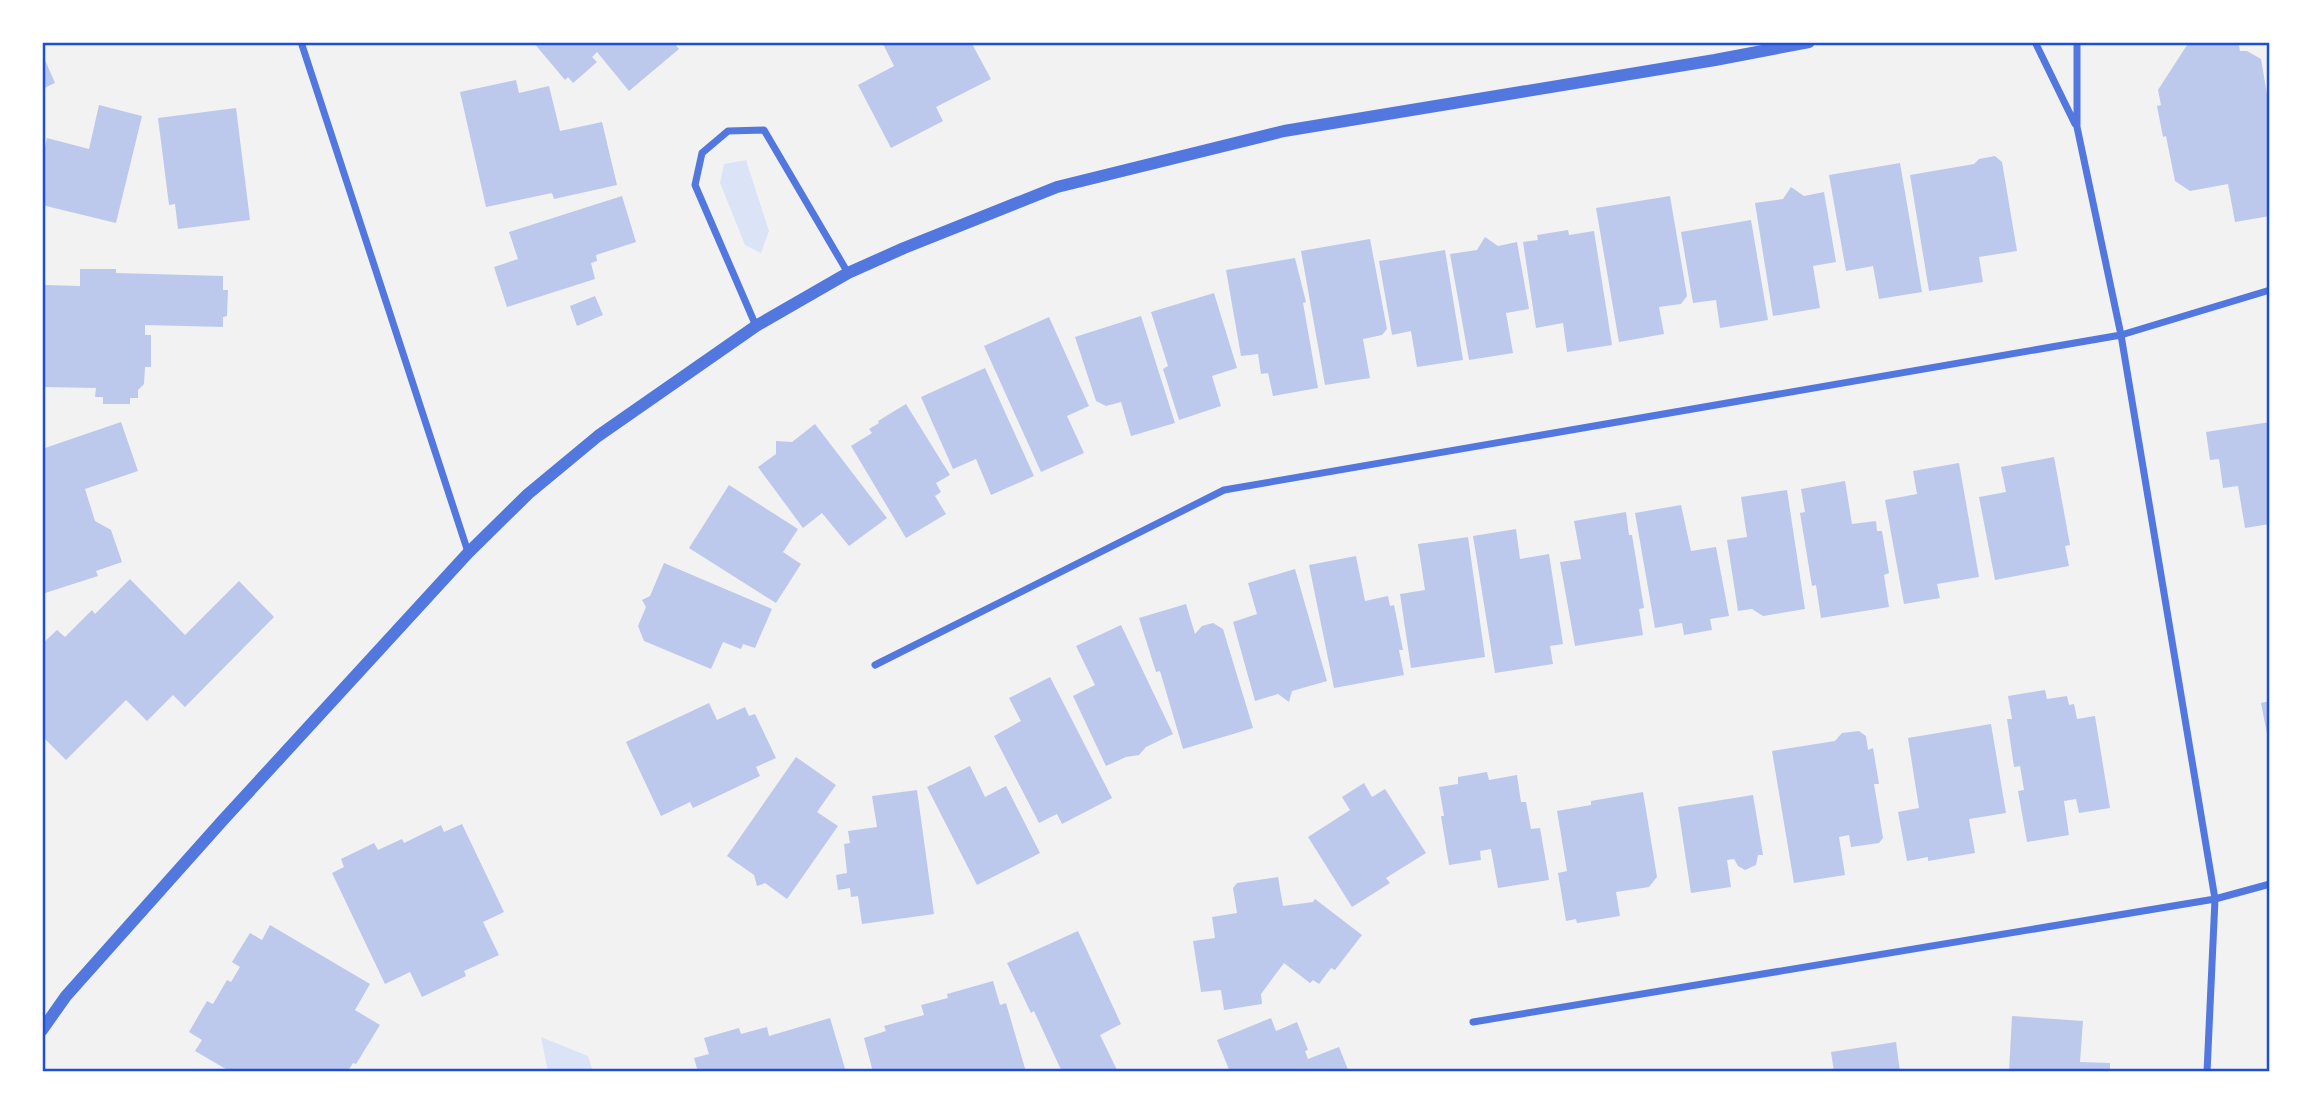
<svg xmlns="http://www.w3.org/2000/svg" width="2312" height="1114" viewBox="0 0 2312 1114" font-family="'Public Sans',sans-serif">
<style>
.green{fill:#dbe4f7}
.building{fill:#bdc9ec}
.lines{fill:none;stroke-linecap:round;stroke-linejoin:round}
.minor{stroke:#5277de;stroke-width:7}
.tertiary{stroke:#5277de;stroke-width:12}
.neatline{fill:none;stroke:#1d4ed8;stroke-width:2.5}
</style>
<rect width="100%" height="100%" fill="#f2f2f2"/>
<!-- green -->
<path class="green" d="M746 160 769 231 761 253 745 245 720 183 724 164Z
M541 1037 588 1056 593 1072H548Z"/>
<!-- building -->
<path class="building" d="M533 42H673L679 49 629 91 597 52 592 57 597 62 573 83 568 77 565 80Z
M882 42H971L991 79 936 107 943 121 891 148 858 85 894 66Z
M2189 42H2234L2239 45 2240 51H2247L2261 59 2270 112V216L2235 222 2228 184 2190 191 2175 181 2166 136 2163 137 2157 106 2161 105 2158 90Z
M42 53 55 83 42 89Z
M516 80 519 93 549 86 560 131 602 122 617 185 554 199 552 193 486 207 460 92Z
M99 105 142 116 116 223 42 205V160L47 138 89 149Z
M236 108 250 220 178 229 175 204 169 205 158 118Z
M1995 156 2002 162 2017 251 1979 257 1983 282 1929 291 1910 175 1974 164 1979 159Z
M1900 163 1922 292 1879 299 1873 266 1846 271 1829 175Z
M1791 187 1804 196 1824 192 1836 262 1813 266 1820 308 1773 316 1755 203 1783 199Z
M622 196 636 242 596 255 597 261 591 263 595 279 507 307 494 267 518 259 509 232Z
M1670 196 1687 296 1681 304 1659 307 1664 334 1619 342 1596 208Z
M1751 220 1768 320 1720 328 1716 300 1693 303 1681 232Z
M1568 230 1569 235 1594 231 1612 345 1567 352 1563 323 1536 328 1523 242 1538 240 1537 235Z
M1485 237 1498 246 1517 242 1529 309 1506 313 1513 353 1469 360 1450 254 1477 250Z
M1370 239 1387 329 1382 335 1363 339 1370 378 1325 385 1301 251Z
M1445 250 1463 360 1417 367 1411 331 1392 335 1379 261Z
M1295 258 1306 302 1303 303 1318 388 1273 396 1268 373 1261 374 1258 354 1241 356 1226 270Z
M80 269H116V273L223 276V290H228L227 316 223 317V327L145 325V335H151V367H145L144 384 138 390V398H130V404H103V397H95L96 388 43 387 45 285 80 286Z
M1214 293 1237 368 1212 376 1221 406 1179 420 1163 369 1168 366 1151 312Z
M595 296 603 315 577 326 570 306Z
M1141 316 1175 423 1131 436 1121 402 1106 406 1096 401 1075 337Z
M1049 317 1089 406 1067 416 1084 453 1041 472 984 346Z
M985 368 1034 476 991 495 976 459 953 469 921 397Z
M906 404 950 475 936 483 941 492 935 496 946 514 906 538 851 446 872 433 869 429 879 423 878 421Z
M121 422 138 471 85 489 95 521 111 530 122 562 96 571 98 576 42 594V449Z
M2270 422V524L2245 528 2238 486 2223 488 2219 459 2210 460 2206 432Z
M815 424 887 518 849 546 822 513 803 528 758 467 776 454V441L792 442Z
M2054 457 2070 545 2065 546 2069 566 1995 580 1979 497 2006 492 2001 467Z
M1959 463 1979 577 1937 584 1940 598 1904 604 1885 500 1917 494 1913 471Z
M1845 481 1852 524 1876 521 1877 531H1882L1889 573 1884 575 1889 607 1821 618 1816 585 1812 586 1800 513 1805 512 1801 489Z
M729 485 798 529 783 552 801 564 776 603 689 548Z
M1787 490 1805 609 1763 616 1752 609 1738 611 1727 540 1747 537 1741 497Z
M1681 505 1691 551 1716 547 1729 616 1710 619 1712 630 1684 635 1682 623 1655 628 1635 513Z
M1626 512 1629 535H1632L1644 608 1639 609 1643 635 1575 646 1560 562 1581 559 1574 521Z
M1516 529 1520 559 1549 554 1563 644 1550 646 1553 664 1495 673 1473 536Z
M1468 537 1485 657 1411 668 1400 594 1425 590 1418 544Z
M1356 556 1365 601 1388 596 1390 606 1394 605 1403 650H1399L1404 675 1334 688 1309 565Z
M664 563 772 609 755 648 743 644 741 649 723 642 711 669 644 641 638 626 646 607 642 600 650 596Z
M1295 569 1327 681 1292 691 1289 702 1278 694 1255 701 1233 622 1257 614 1248 583Z
M130 579 185 635 239 581 274 617 185 707 173 695 147 721 126 700 66 760 42 736V644L57 630 65 637 92 610 95 614Z
M1186 604 1195 634 1202 626 1213 623 1223 629 1253 728 1183 749 1160 671 1156 672 1139 618Z
M1121 625 1173 734 1146 747 1139 755 1126 757 1106 766 1073 696 1095 685 1076 646Z
M1050 677 1112 798 1062 824 1057 814 1039 823 994 736 1021 721 1009 698Z
M2045 690 2047 699 2067 696 2069 705 2074 704 2077 719 2095 716 2110 808 2079 813 2076 799 2064 801 2069 835 2027 842 2018 791 2024 790 2020 766 2014 767 2007 719H2012L2008 696Z
M2270 701V744H2269L2261 703Z
M709 703 717 720 745 707 749 716 755 714 776 758 756 767 760 776 693 808 690 802 661 816 626 742Z
M1991 724 2006 813 1969 819 1975 853 1928 861V857L1907 861 1898 812 1919 808 1908 738Z
M1859 731 1866 736 1868 750 1873 748 1879 784H1874L1883 838 1879 843 1851 847 1849 835 1839 837 1845 875 1794 883 1772 751 1835 741 1842 733Z
M796 757 836 785 817 812 838 826 787 899 765 883 757 886 754 875 727 856Z
M970 766 985 797 1006 786 1040 853 977 885 927 787Z
M1487 772 1489 780 1517 775 1521 802H1526L1531 829 1540 828 1549 880 1498 888 1491 849 1480 851 1481 860 1449 865 1441 816H1444L1439 787 1458 784V777Z
M1364 783 1372 797 1385 789 1426 853 1386 878 1390 883 1352 907 1308 837 1350 810 1342 797Z
M917 790 934 914 862 924 858 896 851 897 850 888 838 890 836 875 847 873 844 844 850 843 848 831 877 827 872 796Z
M1643 792 1657 877 1649 887 1616 892 1620 916 1577 923 1576 919 1566 921 1558 873 1567 871 1557 811 1591 805V801Z
M1753 795 1763 855H1758L1756 865 1745 870 1738 866 1734 859 1727 860 1731 887 1691 893 1678 807Z
M462 824 504 912 483 922 499 955 464 971 466 976 422 997 410 972 385 984 332 873 344 867 341 859 374 843 378 850 402 839 404 843 441 825 444 832Z
M1278 877 1283 906 1313 902 1315 899 1362 935 1335 970 1331 968 1319 984 1313 980 1310 983 1284 963 1261 994 1262 1004 1224 1010 1221 990 1201 992 1193 941 1215 938 1212 917 1237 913 1233 888 1237 883Z
M270 925 370 984 355 1010 380 1025 356 1064 353 1063 347 1072H231L195 1051 202 1040 189 1032 207 1001 213 1004 227 980 231 982 240 967 232 962 250 933 262 940Z
M1078 931 1121 1024 1100 1035 1118 1072H1062L1034 1011 1031 1013 1007 963Z
M993 981 1000 1005 1006 1003 1026 1072H873L864 1038 886 1031 884 1026 924 1015 921 1005 948 998 947 994Z
M2012 1016 2083 1021 2080 1062 2110 1063V1072H2009Z
M830 1018 846 1072H698L694 1058 709 1054 704 1038 739 1028 741 1034 767 1027 769 1036Z
M1271 1018 1276 1031 1297 1022 1308 1050 1305 1051 1308 1059 1339 1047 1349 1072H1230L1217 1040Z
M1896 1042 1900 1072H1834L1831 1052Z"/>
<g class="lines">
<!-- minor -->
<path class="minor" d="M301 42 468 552
M2035 42 2075 124
M2077 42V127L2121 335 2215 899 2207 1072
M756 326 695 185 702 153 728 131 764 130 848 273
M875 665 1224 490 2121 335 2270 290
M1473 1022 2215 899 2270 884"/>
<!-- tertiary -->
<path class="tertiary" d="M42 1030 66 996 223 820 468 553 528 494 598 436 756 326 848 273 904 248 1057 187 1284 131 1715 60 1809 42"/>
</g>
<!-- border -->
<rect width="2312" height="1114" fill="none" stroke="#ffffff" stroke-width="88"/>
<rect x="44" y="44" width="2224" height="1026" class="neatline"/>
</svg>
